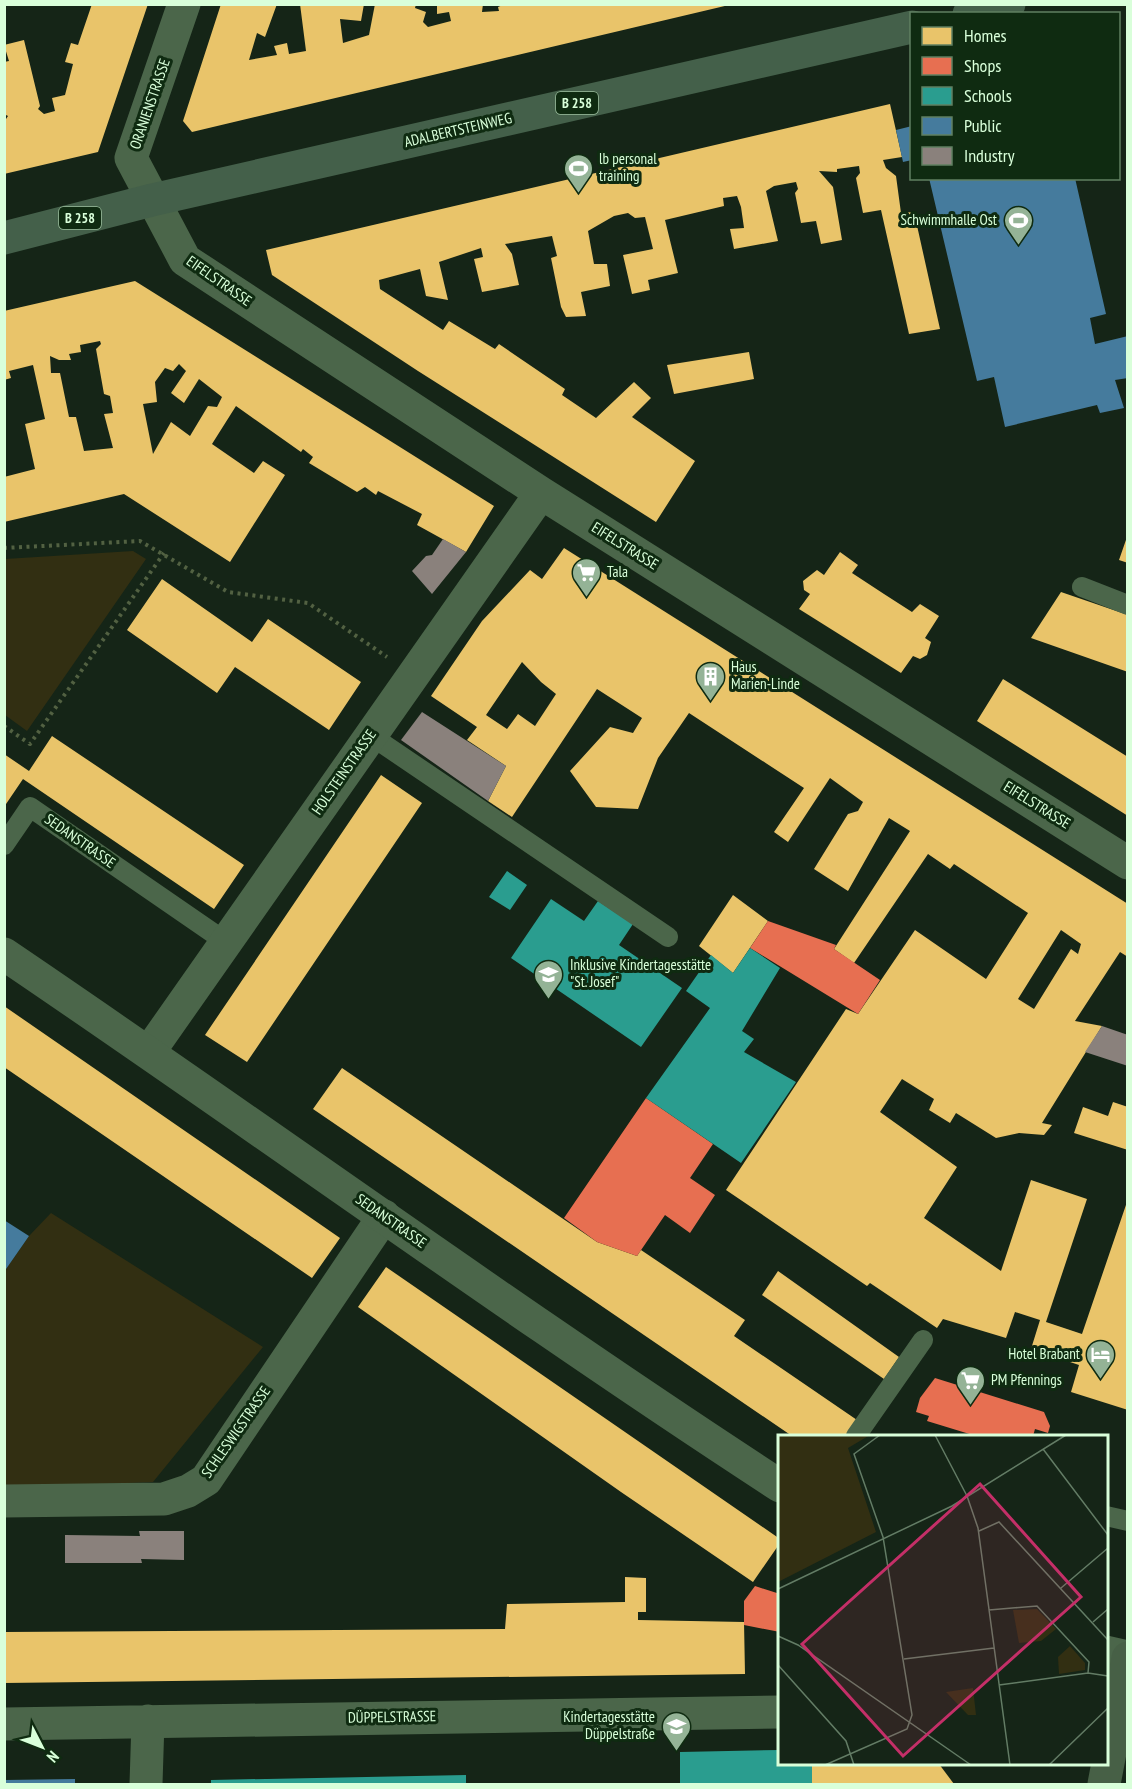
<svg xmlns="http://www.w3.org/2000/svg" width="1132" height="1789" viewBox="0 0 1132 1789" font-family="'PT Sans Narrow',sans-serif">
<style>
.green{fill:#322f12}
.homes{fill:#e9c46a;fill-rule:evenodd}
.shops{fill:#e76f51}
.schools{fill:#2a9d8f}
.public{fill:#457b9d}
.industry{fill:#8a817c}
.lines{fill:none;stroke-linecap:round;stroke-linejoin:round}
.path{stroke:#526142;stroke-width:4;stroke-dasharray:3 4.5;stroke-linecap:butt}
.service{stroke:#4b664a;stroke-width:20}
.minor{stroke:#4b664a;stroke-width:33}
.tertiary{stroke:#4b664a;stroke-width:33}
.secondary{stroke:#476046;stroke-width:33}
.primary{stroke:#44604a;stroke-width:33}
.labels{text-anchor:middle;stroke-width:6;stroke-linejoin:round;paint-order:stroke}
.shield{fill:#0f2b11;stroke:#9cbf9e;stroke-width:1.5}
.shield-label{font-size:14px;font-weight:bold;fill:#d9ffda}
.street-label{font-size:15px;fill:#d9ffda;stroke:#0f2b11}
.poi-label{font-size:15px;fill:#d9ffda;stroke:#0f2b11;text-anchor:start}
.inset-road{fill:none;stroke:#637c65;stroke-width:1.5}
.view{fill:#c42f68;fill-opacity:0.15;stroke:#c42f68;stroke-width:3}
.inset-edge{fill:none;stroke:#d9ffda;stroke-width:3}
</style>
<rect width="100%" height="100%" fill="#152517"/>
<!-- green -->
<path class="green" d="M133 551 146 559 27 731 5 715V559Z
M51 1213 263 1347 153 1482 5 1488 4 1272 29 1236Z"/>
<!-- homes -->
<path class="homes" d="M92 4H148L98 152 4 174V122L8 116 4 114V62L9 61 4 45 24 40 40 106 38 109 44 114 55 111 52 98 65 95 73 64 65 62 71 43 78 45Z
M221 4H277L265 37 257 33 249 60 277 55 274 46 287 43 289 54 306 51 300 4H364L361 21 340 19 343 43 369 35 375 4H416L415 8 426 12 423 22 428 27 451 21 449 12 437 14V4H483L482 12 499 11 498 7 505 4 729 5 192 132 183 121Z
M890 104 902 157 883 160 886 168 896 176 901 213 914 212 940 329 909 334 881 210 863 213 856 178 860 173 859 166 837 169V172L819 171 833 187 842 240 821 244 816 221 801 223 795 193 798 189 796 182 774 186 766 191 778 241 734 249 730 229 744 228 741 207 737 196 723 198 724 206 665 220 678 273 648 280 650 290 632 294 623 255 653 249 645 217 635 218 628 213 614 216 588 231 594 264H607L610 286 581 292 586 316 566 317 561 307 551 258 557 256 552 236 505 244 512 254 519 285 482 292 474 259 483 257 481 248 439 262 448 300 426 296 420 269 379 280 380 289 443 330 449 321 495 349 499 344 565 389 562 395 596 418 634 382 651 398 632 417 695 461 656 522 418 371 272 275 266 250Z
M135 281 494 506 466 552 417 525 422 514 378 491 376 495 365 487 357 492 309 463 313 457 303 449 301 452 236 406 212 444 254 473 263 461 285 475 230 562 124 494 4 522V477L35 469 25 424 45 419 33 365 9 371 11 378 4 380V311ZM100 341 101 344 96 349 104 394 110 396 113 413 104 414 113 448 84 451 76 417H69L60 373H51L50 356 59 360H71L69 354 81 352 80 345ZM179 364 186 371 171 393 184 403 199 379 222 397 217 407 208 406 190 436 171 422 153 454 143 404 157 402 155 382 165 368 173 371Z
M749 352 754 379 674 394 667 365Z
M1127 537H1128V563L1119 560Z
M564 548 1128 904V957L1120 952 1075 1021 1102 1026 1042 1123 1052 1125 1044 1135 1019 1133 996 1138 956 1113 950 1123 929 1110 934 1099 902 1079 880 1112 957 1167 924 1218 1001 1271 1031 1180 1087 1199 1046 1322 1082 1334 1128 1199V1410L1071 1392 1079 1365 1031 1349 1040 1320 1015 1312 1006 1338 943 1319 937 1328 870 1283 867 1286 726 1190 846 1009 858 1014 915 930 986 979 1028 913 954 864 950 869 928 854 854 963 834 949 910 831 889 818 848 891 814 869 848 814 858 811 863 802 830 778 788 842 774 832 804 788 689 713 658 758 638 809 596 807 570 771 610 727 633 733 642 718 597 689 512 817 488 801 506 766 467 740 477 727 431 696 482 621 530 570 542 579ZM522 662 541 682 556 694 535 726 518 714 507 729 486 715ZM1061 930 1081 944 1078 954 1071 949 1034 1009 1018 999Z
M840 552 858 565 852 573 884 594 912 612 920 604 939 616 925 638 931 642 927 655 920 659 913 656 901 673 799 609 810 594 804 590 803 581 817 570 824 575Z
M162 579 252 642 268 619 361 682 329 730 235 667 217 693 127 630Z
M1061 592 1128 615V672L1031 638Z
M1003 679 1128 757V816L977 721Z
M52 736 244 865 214 909 23 779 4 807V754L29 771Z
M381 775 422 803 247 1062 205 1035Z
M733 895 768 921 733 973 699 946Z
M4 1006 340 1238 312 1278 4 1067Z
M342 1068 597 1242 637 1256 641 1250 745 1320 734 1336 857 1420 846 1436H792L313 1109Z
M1113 1102 1128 1107V1150L1074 1133 1083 1107 1108 1116Z
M386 1267 780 1539V1543L753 1582 621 1492 358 1307Z
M778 1271 899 1357 884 1379 762 1295Z
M625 1577 646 1578V1612H638V1620L744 1622 745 1674 4 1683V1632L505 1629 507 1604 625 1602Z
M812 1764H939L954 1784H812Z"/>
<!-- shops -->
<path class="shops" d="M768 921 836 945 834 949 880 980 858 1014 750 948Z
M646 1098 713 1144 690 1178 715 1195 690 1233 665 1215 637 1256 597 1242 564 1218Z
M935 1378 1044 1412 1050 1426 1048 1433 1035 1429 1033 1436H976L927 1421 929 1416 916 1412 920 1398Z
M755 1586 780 1594V1632L744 1625V1601Z"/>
<!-- schools -->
<path class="schools" d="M507 871 527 885 510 910 489 897Z
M551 899 584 921 598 901 633 924 619 945 682 988 641 1047 511 958Z
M750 948 780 968 742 1031 754 1039 744 1052 796 1082 741 1163 646 1098 710 1008 686 991 711 955 733 973Z
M780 1750V1764H812V1784H680V1752Z
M466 1775V1784H211V1780Z"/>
<!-- public -->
<path class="public" d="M912 126V160L903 162 896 130Z
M929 178H1075L1106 314 1090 318 1095 344 1128 336V378L1115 380 1124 408 1100 413 1097 405 1005 427 994 377 977 381Z
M4 1220 29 1236 4 1272Z
M75 1779V1784H4V1780Z"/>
<!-- industry -->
<path class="industry" d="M443 539 466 552 432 594 412 571 426 556 432 555Z
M422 712 506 766 488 801 401 740Z
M1102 1026 1128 1035V1066L1085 1052Z
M139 1531H184V1560L141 1559 142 1563H65V1535L140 1536Z"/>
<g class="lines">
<!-- path -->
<path class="path" d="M4 548 140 541 228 592 308 603 387 657
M4 726 30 744 164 553"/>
<!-- service -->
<path class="service" d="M1082 587 1128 605
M370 735 668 937
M4 845 30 807 226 942
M856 1436 923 1340
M1106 1516 1128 1521"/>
<!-- minor -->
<path class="minor" d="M184 4 131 158 185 260 541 493 1128 863
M149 1052 541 493
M4 1501 164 1499 188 1491 206 1480 384 1216
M4 1724 780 1712
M146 1784 148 1721"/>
<!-- tertiary -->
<path class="tertiary" d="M4 954C264 1130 517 1315 780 1486
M1106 1652 1128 1657"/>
<!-- secondary -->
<path class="secondary" d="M1104 1784 1128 1658"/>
<!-- primary -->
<path class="primary" d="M969 14 1009 4
M4 238 152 200 912 27"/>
</g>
<!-- icons -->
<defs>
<symbol id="stadium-pin" viewBox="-11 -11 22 30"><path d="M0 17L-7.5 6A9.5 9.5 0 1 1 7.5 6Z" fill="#94b396" stroke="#0f2b11"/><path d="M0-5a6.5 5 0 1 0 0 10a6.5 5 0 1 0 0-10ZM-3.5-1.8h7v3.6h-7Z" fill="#fff"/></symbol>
<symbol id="supermarket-pin" viewBox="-11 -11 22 30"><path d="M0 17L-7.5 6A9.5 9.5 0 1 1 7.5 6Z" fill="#94b396" stroke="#0f2b11"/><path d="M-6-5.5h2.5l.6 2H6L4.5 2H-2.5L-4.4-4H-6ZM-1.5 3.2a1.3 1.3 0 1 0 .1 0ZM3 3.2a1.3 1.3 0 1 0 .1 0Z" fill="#fff"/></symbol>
<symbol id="building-pin" viewBox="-11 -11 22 30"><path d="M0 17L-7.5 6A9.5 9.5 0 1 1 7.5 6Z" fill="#94b396" stroke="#0f2b11"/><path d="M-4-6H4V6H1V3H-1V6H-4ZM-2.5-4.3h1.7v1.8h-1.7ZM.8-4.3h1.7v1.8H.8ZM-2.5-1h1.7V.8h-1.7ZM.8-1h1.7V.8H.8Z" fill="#fff"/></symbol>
<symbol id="school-pin" viewBox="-11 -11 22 30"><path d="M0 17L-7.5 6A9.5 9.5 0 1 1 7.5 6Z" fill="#94b396" stroke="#0f2b11"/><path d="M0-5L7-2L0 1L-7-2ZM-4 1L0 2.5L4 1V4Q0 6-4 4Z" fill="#fff"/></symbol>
<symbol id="hotel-pin" viewBox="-11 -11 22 30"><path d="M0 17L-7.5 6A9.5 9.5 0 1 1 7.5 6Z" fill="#94b396" stroke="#0f2b11"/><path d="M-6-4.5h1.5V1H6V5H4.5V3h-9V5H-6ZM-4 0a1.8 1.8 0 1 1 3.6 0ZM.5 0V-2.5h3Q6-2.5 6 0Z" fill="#fff"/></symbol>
</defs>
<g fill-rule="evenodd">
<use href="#stadium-pin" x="562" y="152" width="33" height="45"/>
<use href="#stadium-pin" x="1002" y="204" width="33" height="45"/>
<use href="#supermarket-pin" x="570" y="556" width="33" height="45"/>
<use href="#building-pin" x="694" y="660" width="33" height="45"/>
<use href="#school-pin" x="532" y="958" width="33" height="45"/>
<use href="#hotel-pin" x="1084" y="1338" width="33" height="45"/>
<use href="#supermarket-pin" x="954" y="1364" width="33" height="45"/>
<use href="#school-pin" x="660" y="1710" width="33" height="45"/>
</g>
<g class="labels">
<!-- shield labels -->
<g class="shield">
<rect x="556" y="92" width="42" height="22" rx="4.5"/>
<rect x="59" y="207" width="42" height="22" rx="4.5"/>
</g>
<g class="shield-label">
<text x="577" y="108">B 258</text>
<text x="80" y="223">B 258</text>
</g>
<!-- street labels -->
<g class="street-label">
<text transform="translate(150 104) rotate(-71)" y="5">ORANIENSTRASSE</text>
<text transform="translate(458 130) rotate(-13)" y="5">ADALBERTSTEINWEG</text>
<text transform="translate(219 281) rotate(35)" y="5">EIFELSTRASSE</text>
<text transform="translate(625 546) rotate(32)" y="5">EIFELSTRASSE</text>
<text transform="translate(344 772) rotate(-55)" y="5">HOLSTEINSTRASSE</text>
<text transform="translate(1037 805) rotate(32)" y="5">EIFELSTRASSE</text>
<text transform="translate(80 841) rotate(35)" y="5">SEDANSTRASSE</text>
<text transform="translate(391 1221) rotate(35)" y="5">SEDANSTRASSE</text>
<text transform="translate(236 1432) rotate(-55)" y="5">SCHLESWIGSTRASSE</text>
<text transform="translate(392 1717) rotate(-1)" y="5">DÜPPELSTRASSE</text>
</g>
<!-- poi labels -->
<g class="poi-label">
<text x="599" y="164">lb personal<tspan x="599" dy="17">training</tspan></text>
<text x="997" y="225" text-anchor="end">Schwimmhalle Ost</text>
<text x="607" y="577">Tala</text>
<text x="731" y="672">Haus<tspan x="731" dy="17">Marien-Linde</tspan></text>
<text x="570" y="970">Inklusive Kindertagesstätte<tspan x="570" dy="17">"St. Josef"</tspan></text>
<text x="1080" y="1359" text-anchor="end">Hotel Brabant</text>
<text x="991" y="1385">PM Pfennings</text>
<text x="655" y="1722" text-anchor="end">Kindertagesstätte<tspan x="655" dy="17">Düppelstraße</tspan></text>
</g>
</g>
<!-- overview -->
<g transform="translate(778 1435)">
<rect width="330" height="330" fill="#152517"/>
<path d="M0 0H92L70 13 98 97 0 147ZM259 174 278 194 263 206 241 208 235 175ZM292 211 307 228V235L281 239 280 222ZM195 253 198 280H190L168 257Z" fill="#322f12"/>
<path class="inset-road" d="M157 0 189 61M265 14 330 100M189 61 200 93 232 330M201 96 221 87 330 205M283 153 330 113M0 154 174 71 288 0M211 175 259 171 311 227 310 238M315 187 330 174M0 201 20 210 193 330M126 224 216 213M0 230 68 306 76 330M221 250 310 238 330 241M47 330 129 294 134 280 105 102 76 19 102 0M271 330 330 273"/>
<path class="view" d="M202 49 303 162 125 321 24 209Z"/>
<rect width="330" height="330" class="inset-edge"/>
</g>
<!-- border -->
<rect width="1132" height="1789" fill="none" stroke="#d9ffda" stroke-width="12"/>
<!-- legend -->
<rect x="910" y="12" width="210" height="168" fill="#0f2b11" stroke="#608061" stroke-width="1.5"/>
<rect x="922" y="27" width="30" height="18" fill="#e9c46a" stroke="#608061" stroke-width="1.5"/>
<text x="964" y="42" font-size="18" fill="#d9ffda">Homes</text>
<rect x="922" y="57" width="30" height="18" fill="#e76f51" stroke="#608061" stroke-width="1.5"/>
<text x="964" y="72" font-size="18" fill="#d9ffda">Shops</text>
<rect x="922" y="87" width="30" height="18" fill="#2a9d8f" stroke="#608061" stroke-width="1.5"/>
<text x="964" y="102" font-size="18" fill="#d9ffda">Schools</text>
<rect x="922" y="117" width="30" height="18" fill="#457b9d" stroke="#608061" stroke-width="1.5"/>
<text x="964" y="132" font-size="18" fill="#d9ffda">Public</text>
<rect x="922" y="147" width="30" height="18" fill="#8a817c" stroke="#608061" stroke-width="1.5"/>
<text x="964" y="162" font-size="18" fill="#d9ffda">Industry</text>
<!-- north arrow -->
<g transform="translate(42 1747) rotate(132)" stroke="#0f2b11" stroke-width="4.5" paint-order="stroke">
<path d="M0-4.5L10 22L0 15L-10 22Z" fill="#d9ffda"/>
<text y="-9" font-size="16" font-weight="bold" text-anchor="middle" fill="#d9ffda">N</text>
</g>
</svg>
